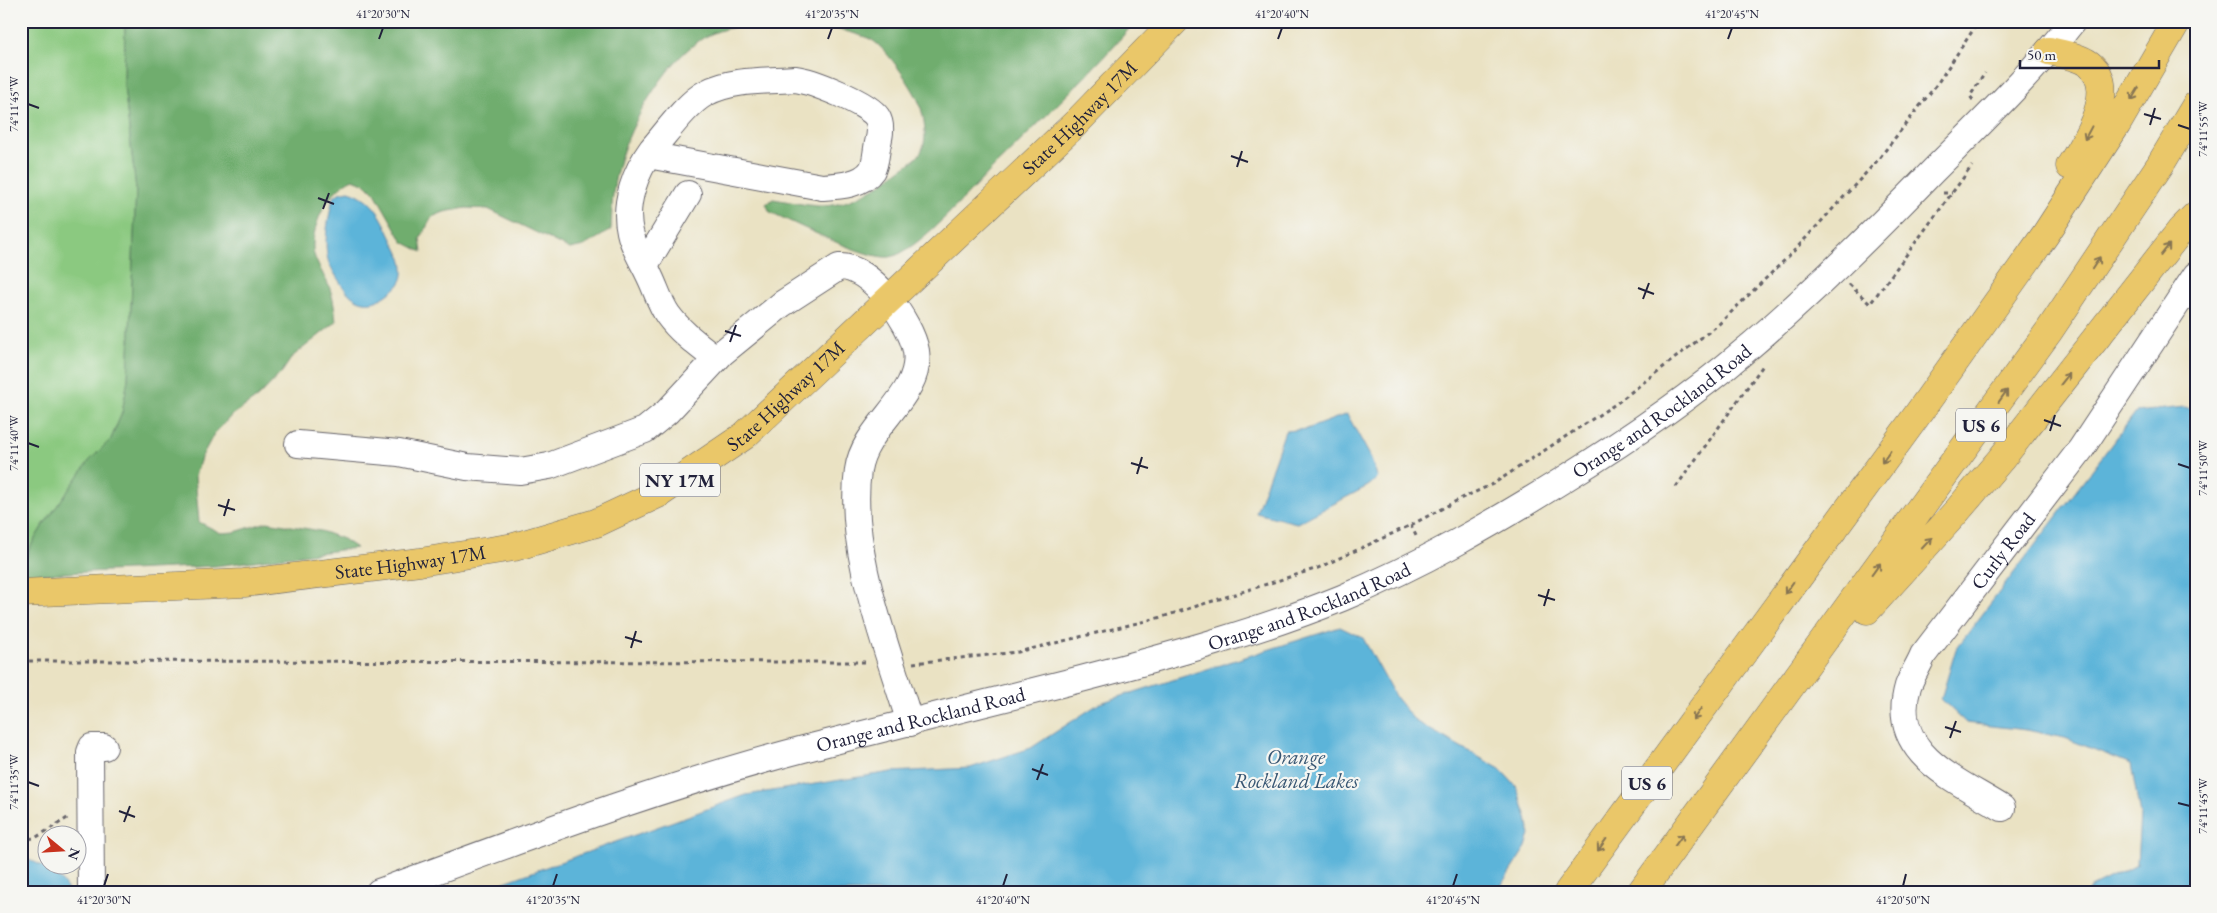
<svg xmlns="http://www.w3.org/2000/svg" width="2217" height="913" viewBox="0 0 2217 913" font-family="'EB Garamond',serif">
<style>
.green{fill:#8bc980;stroke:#56765e}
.forest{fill:#70ad6e;stroke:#496854}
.water{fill:#5bb4d9;stroke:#3e6b8a}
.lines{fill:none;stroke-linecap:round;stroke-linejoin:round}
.minor-casing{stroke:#68656b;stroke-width:28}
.major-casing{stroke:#68656b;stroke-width:29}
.highway-casing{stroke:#68656b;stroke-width:29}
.path{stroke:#68656b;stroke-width:3;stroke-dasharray:4 4;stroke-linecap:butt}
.minor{stroke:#fff;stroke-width:26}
.major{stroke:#eac769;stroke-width:28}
.highway{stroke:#eac769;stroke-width:28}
.oneway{stroke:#867452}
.ticks{fill:none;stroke:#22223b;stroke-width:2}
.labels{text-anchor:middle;stroke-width:4.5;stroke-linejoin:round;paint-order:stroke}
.shield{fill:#f6f6f2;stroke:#626272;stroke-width:1}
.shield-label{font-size:19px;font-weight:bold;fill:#22223b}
.street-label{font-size:20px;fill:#22223b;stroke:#f6f6f2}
.water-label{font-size:21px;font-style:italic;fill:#365572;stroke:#f6f6f2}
.neatline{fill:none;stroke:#22223b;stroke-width:2}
.ticks-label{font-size:12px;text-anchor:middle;fill:#22223b}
</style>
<rect width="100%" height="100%" fill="#f6f6f2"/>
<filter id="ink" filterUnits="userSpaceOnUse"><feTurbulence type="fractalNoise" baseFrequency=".02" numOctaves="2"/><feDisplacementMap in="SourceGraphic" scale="10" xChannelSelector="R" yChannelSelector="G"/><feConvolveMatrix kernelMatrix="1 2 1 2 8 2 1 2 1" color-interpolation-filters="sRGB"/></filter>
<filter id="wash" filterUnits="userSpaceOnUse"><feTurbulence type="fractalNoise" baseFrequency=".0096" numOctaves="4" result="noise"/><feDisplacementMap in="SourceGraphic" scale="20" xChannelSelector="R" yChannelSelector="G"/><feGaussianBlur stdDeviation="1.12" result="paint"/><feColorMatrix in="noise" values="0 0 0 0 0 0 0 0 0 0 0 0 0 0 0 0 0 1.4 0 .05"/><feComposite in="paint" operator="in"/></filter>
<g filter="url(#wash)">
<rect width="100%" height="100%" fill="#eae2c3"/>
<!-- green -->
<path class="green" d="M21 21H125L124 86 136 189 128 379 122 413 111 439 90 460 42 527 29 549 21 575Z"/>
<!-- forest -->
<path class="forest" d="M125 21H1136C1091 73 1042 120 993 168 973 188 916 253 890 257 866 260 795 223 770 212L766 204 773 199C788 201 803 205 818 206 848 207 877 188 900 170 907 165 919 158 922 150 928 137 924 116 919 102 912 86 884 44 868 38 841 28 810 24 782 25 759 25 733 24 711 34 670 52 629 124 618 167 612 188 612 209 611 230L584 246 570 249 488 209 466 208 444 212 432 217 420 239 422 252 403 242 375 193 366 184 353 179C329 189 312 223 313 249 313 260 328 280 331 292 334 302 335 312 336 322L292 357 282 372 258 397 231 416 214 434 201 458 195 476 199 522 221 533 235 532 267 522 321 531 343 539 356 548 215 566 22 575 29 549 42 527 90 460 111 439 122 413 128 379 136 189 124 86Z"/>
<!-- water -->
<path class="water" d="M349 191C370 197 381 214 389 233 394 244 403 257 403 269 404 279 400 285 392 291 369 311 352 303 338 279 333 271 328 264 327 255 324 236 329 217 333 198L339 193Z
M2185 407 2196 411V892H2088L2089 889 2137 865 2140 815 2131 764 2065 738 2027 730 1966 723 1941 699 1956 649 2136 412Z
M1347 414 1369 454 1378 478 1368 486 1297 523 1256 513 1285 431 1307 429Z
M1340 627 1363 638 1396 698 1415 721 1500 769 1516 786 1527 817 1530 835 1526 847 1497 892H477L746 795 891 772 970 768 1031 748 1100 703Z
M21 858C42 863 59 873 69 892H21Z"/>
</g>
<g filter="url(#ink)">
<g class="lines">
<defs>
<g id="minor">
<path d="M648 155 822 187C839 186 862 185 872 170 876 163 876 151 878 143 880 135 882 125 877 117 868 103 812 81 795 79 767 81 732 79 706 93 687 103 667 132 652 149 636 171 623 203 630 232 633 247 644 263 650 277 656 289 660 304 668 315 681 333 700 346 716 359"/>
<path d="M645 265 688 194"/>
<path d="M298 444 399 453 467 467 520 471 549 466 645 430 667 412 722 353 782 304 839 267C870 265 911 322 916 351 923 396 864 425 858 470 847 550 887 646 910 723"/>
<path id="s1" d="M2002 808C1956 779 1888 754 1908 686 1912 675 1919 665 1923 655L2081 449 2196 275"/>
<path d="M91 892 90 752 92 747H104"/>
<path id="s2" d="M379 892C523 839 667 784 815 746 904 723 992 702 1081 679 1169 656 1258 632 1342 598 1421 565 1494 523 1566 478 1627 440 1687 400 1742 353 1809 297 1872 234 1933 171 1981 123 2031 75 2073 21"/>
</g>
<g id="major">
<path id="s3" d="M21 593 244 583 420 562 514 547 596 523 660 493 744 436 1075 124 1175 21"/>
</g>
<path id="highway" d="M2049 51C2062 54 2078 56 2089 64 2120 88 2085 142 2070 166
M1867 610 1957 511 2001 459 2181 230 2196 215
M1568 892 1915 418 2045 235 2117 124 2177 21
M1641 892 2049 331 2160 165 2196 105"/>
</defs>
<!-- minor casing -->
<use href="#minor" class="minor-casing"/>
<!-- major casing -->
<use href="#major" class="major-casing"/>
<!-- highway casing -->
<use href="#highway" class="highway-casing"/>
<!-- path -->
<path class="path" d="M1973 100 1970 96 1985 73
M1943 193H1952
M1849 284 1870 304 1972 166
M1676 487 1764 364
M1411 525 1417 538
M21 661 869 662
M913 663 1018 652 1162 617 1318 568 1411 525 1462 498 1493 484 1617 403 1719 324 1792 253 1877 161 1937 84 1979 21
M21 839 35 838 69 817"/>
<!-- minor -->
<use href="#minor" class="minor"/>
<!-- major -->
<use href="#major" class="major"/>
<!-- highway -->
<use href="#highway" class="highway"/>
</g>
<!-- one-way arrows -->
<defs><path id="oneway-shaft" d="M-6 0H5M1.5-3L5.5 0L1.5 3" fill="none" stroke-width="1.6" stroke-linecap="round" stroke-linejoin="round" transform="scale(1.25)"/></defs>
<g class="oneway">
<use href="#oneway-shaft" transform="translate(2135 94) rotate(121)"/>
<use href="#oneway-shaft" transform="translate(2088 133) rotate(118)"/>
<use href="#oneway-shaft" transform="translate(2165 250) rotate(-52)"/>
<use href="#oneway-shaft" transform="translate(2096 263) rotate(-57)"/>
<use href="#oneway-shaft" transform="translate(2065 379) rotate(-52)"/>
<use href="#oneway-shaft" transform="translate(2003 396) rotate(-54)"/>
<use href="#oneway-shaft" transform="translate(1886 457) rotate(126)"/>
<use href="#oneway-shaft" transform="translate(1927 543) rotate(-47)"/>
<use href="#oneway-shaft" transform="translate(1876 569) rotate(-54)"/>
<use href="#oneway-shaft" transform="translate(1789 588) rotate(126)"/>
<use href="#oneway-shaft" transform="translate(1697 714) rotate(126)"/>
<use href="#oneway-shaft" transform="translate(1679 840) rotate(-54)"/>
<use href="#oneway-shaft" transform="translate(1602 845) rotate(126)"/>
</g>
</g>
<!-- ticks -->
<path class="ticks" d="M379 39 383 28M828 39 832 28M1278 39 1282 28M1728 39 1732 28M28 104 39 108M2144 114 2161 119M2150 125 2155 108M2178 125 2190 129M1231 156 1248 162M1237 167 1242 151M318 198 334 204M323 209 329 193M1638 288 1654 294M1643 299 1649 283M725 331 741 336M730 342 736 325M2044 420 2061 426M2050 431 2055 415M28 443 39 447M1131 463 1148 468M2178 464 2190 468M1137 474 1142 457M218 505 235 510M224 516 229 499M1538 595 1555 600M1544 606 1549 589M625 637 642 642M631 648 636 631M1945 727 1961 732M1950 738 1956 721M1032 769 1048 775M1037 780 1043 764M28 782 39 786M2178 803 2190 806M119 811 135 817M124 822 130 806M104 886 108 874M553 886 557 874M1003 886 1007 874M1453 886 1457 874M1903 886 1906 874"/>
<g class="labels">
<!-- shield labels -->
<g class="shield">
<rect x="1956" y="408.5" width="50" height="33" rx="4"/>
<rect x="640" y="463.5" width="80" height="33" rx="4"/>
<rect x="1622" y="766.5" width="50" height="33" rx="4"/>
</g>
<g class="shield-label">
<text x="1981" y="432">US 6</text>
<text x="680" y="487">NY 17M</text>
<text x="1647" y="790">US 6</text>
</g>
<!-- street labels -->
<g class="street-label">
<text dy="7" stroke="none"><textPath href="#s3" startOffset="1216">State Highway 17M</textPath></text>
<text dy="7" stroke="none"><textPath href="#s3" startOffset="811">State Highway 17M</textPath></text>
<text dy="7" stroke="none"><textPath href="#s2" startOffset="1379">Orange and Rockland Road</textPath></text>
<text dy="7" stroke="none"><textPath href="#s1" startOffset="335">Curly Road</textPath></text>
<text dy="7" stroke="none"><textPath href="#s3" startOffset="391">State Highway 17M</textPath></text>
<text dy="7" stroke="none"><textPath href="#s2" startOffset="974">Orange and Rockland Road</textPath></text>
<text dy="7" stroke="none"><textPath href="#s2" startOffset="569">Orange and Rockland Road</textPath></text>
</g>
<!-- water labels -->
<g class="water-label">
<text x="1296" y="764">Orange<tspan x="1296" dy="24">Rockland Lakes</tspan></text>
</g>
</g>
<!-- margin -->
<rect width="2217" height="913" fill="none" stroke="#f6f6f2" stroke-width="55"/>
<!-- north arrow -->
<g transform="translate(62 850) rotate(108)"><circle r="24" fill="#f6f6f2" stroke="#a1a1a9"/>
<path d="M0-4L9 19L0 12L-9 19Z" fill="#c8321e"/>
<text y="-8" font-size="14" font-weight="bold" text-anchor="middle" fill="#22223b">N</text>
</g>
<!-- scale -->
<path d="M2020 60v8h139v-8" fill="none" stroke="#22223b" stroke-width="2.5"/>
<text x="2027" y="60" font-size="15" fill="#22223b" stroke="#f6f6f2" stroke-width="4" paint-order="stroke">50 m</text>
<rect x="28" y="28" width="2162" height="858" class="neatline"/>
<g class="ticks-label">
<text x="383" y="18">41°20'30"N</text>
<text x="832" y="18">41°20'35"N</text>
<text x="1282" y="18">41°20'40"N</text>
<text x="1732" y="18">41°20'45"N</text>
<text transform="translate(14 104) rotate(-90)" y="4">74°11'45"W</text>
<text transform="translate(2203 129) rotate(-90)" y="4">74°11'55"W</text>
<text transform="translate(14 443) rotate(-90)" y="4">74°11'40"W</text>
<text transform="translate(2203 468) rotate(-90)" y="4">74°11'50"W</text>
<text transform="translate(14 782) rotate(-90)" y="4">74°11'35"W</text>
<text transform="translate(2203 806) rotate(-90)" y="4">74°11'45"W</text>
<text x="104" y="904">41°20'30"N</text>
<text x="553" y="904">41°20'35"N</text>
<text x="1003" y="904">41°20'40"N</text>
<text x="1453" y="904">41°20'45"N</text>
<text x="1903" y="904">41°20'50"N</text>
</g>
</svg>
